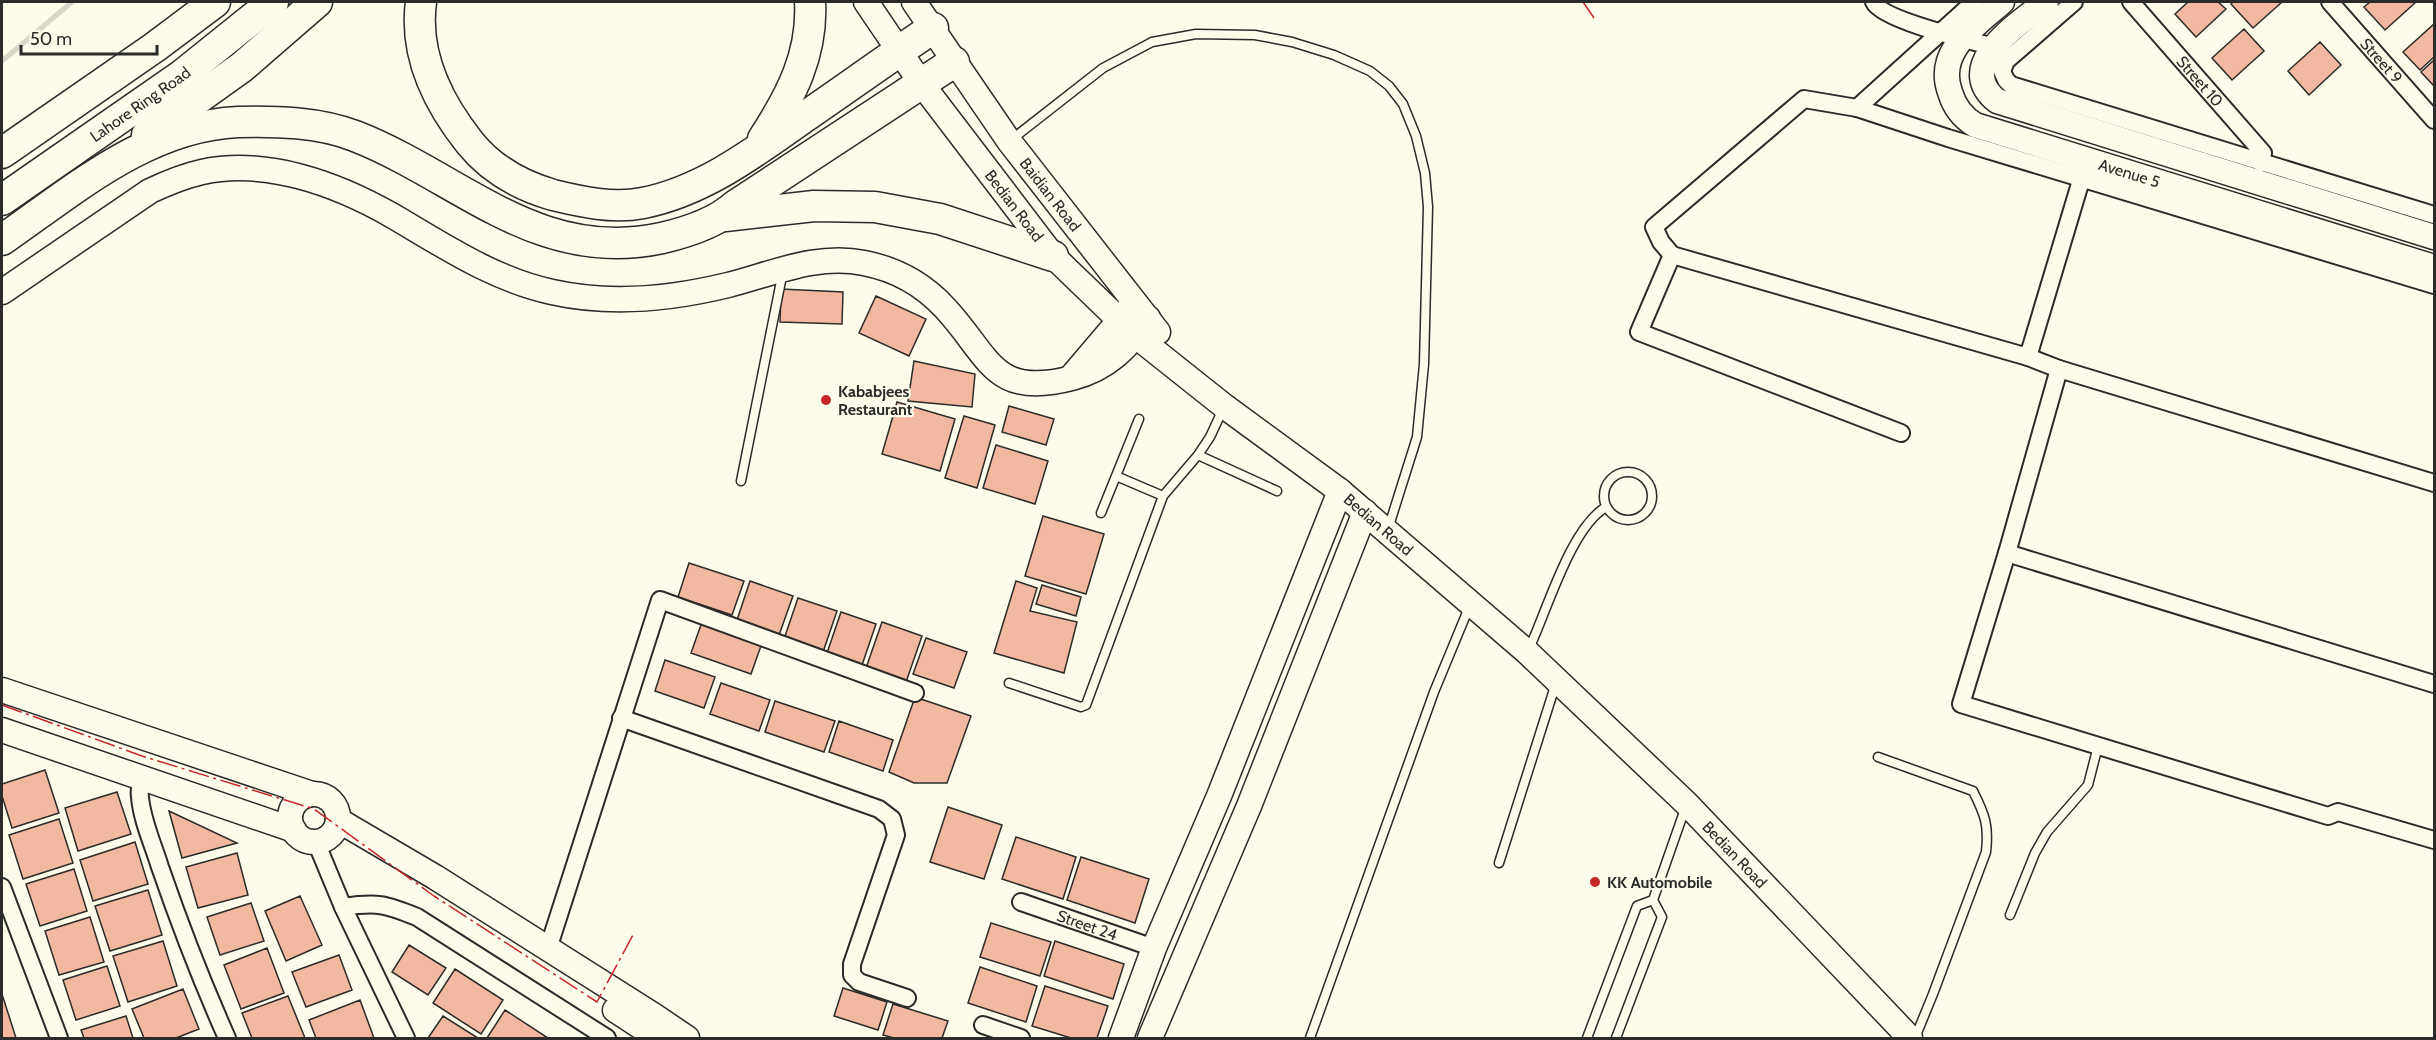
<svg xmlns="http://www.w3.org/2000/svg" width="2436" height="1040" viewBox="0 0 2436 1040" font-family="Cabin,sans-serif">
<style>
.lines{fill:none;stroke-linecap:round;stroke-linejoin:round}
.stream{stroke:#d8d7c9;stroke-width:5}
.building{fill:#f2b8a0;stroke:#2b2b2b;stroke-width:1.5}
.lane-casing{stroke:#2b2b2b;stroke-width:11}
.street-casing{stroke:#2b2b2b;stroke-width:20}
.secondary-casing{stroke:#2b2b2b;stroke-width:27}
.highway-casing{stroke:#2b2b2b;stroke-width:33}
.lane{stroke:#fdfbea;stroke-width:8}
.street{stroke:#fdfbea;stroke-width:16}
.secondary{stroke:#fdfbea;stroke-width:24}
.highway{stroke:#fdfbea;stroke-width:30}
.power{stroke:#c62828;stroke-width:1.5;stroke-dasharray:21 4.5 3 4.5;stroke-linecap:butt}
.poi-dot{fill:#c62828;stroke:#fdfbea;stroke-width:2}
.labels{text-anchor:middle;stroke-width:4.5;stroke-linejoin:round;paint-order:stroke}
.street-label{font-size:16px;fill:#2b2b2b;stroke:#fdfbea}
.poi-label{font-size:16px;font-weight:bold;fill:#2b2b2b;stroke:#fdfbea;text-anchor:start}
</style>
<rect width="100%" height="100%" fill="#fdfbea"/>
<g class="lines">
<!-- stream -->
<path class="stream" d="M2 61 72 2"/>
</g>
<!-- building -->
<path class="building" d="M2188 2H2218L2226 9 2196 37 2175 14Z
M2233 2H2282L2253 28 2231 4Z
M2370 2H2416L2385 30 2364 7Z
M2434 24V57L2420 70 2403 52Z
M2244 29 2264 51 2232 80 2212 58Z
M2320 42 2341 65 2309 95 2288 71Z
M2434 60V86L2421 72Z
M781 289 843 292 842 324 780 322Z
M876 296 926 319 909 356 859 333Z
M914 361 975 374 972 407 908 401Z
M897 402 955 419 940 471 882 454Z
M1009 406 1054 419 1046 445 1002 432Z
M964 416 995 425 977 488 945 478Z
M996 445 1048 461 1035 504 983 488Z
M1043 516 1104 534 1086 594 1025 576Z
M689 563 744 581 732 615 678 597Z
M750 581 793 596 779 635 737 620Z
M1016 581 1037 588 1030 611 1077 622 1064 673 994 653Z
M1042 585 1081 597 1076 616 1036 604Z
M798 598 837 611 823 652 784 639Z
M841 612 876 624 861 668 826 656Z
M702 622 762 643 751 674 691 653Z
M882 622 922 636 905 685 865 671Z
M926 638 967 652 954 688 913 674Z
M665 660 715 677 704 708 655 691Z
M721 683 770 700 759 731 710 714Z
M915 697 971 716 947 783H914L889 772Z
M775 701 835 721 824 752 765 732Z
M839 721 893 740 883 771 829 752Z
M45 770 59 813 12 828 2 796V784Z
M117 792 131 834 78 851 65 808Z
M948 807 1002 825 984 879 930 862Z
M169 811 237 843 182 858Z
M59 819 73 863 23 879 9 835Z
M1016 837 1076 857 1063 899 1002 879Z
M135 842 148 884 93 901 80 860Z
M237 853 248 895 198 908 186 867Z
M1081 857 1149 879 1135 923 1067 900Z
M74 869 87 911 40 926 26 884Z
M148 890 162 935 110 951 95 906Z
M300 896 322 945 286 961 265 911Z
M251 903 264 941 220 955 207 917Z
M90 917 104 962 59 975 45 931Z
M991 923 1051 942 1040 976 980 957Z
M163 941 177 986 128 1002 113 956Z
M1055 941 1124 964 1113 999 1044 976Z
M409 945 446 968 428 995 392 972Z
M267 948 284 993 241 1009 224 965Z
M339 955 352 990 306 1007 292 972Z
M107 966 120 1006 76 1020 63 980Z
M980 967 1037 986 1026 1022 968 1003Z
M455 969 503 1000 481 1034 433 1003Z
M1045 986 1108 1006 1097 1038H1071L1032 1026Z
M843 988 887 1002 878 1030 834 1016Z
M183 989 199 1029 176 1038H144L132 1009Z
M2 994 16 1038H2Z
M288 996 305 1038H252L242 1013Z
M360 1000 374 1038H316L309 1020Z
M893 1004 948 1021 942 1038H894L883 1035Z
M505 1010 548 1038H487Z
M126 1016 133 1038H84L81 1030Z
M443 1016 478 1038H428Z"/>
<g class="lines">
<defs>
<path id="lane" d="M1011 140 1103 68 1152 42 1196 34 1255 35 1292 42 1334 55 1370 71 1389 86 1403 104 1416 136 1425 173 1428 207 1424 364 1417 437 1388 529
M1198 455 1277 491
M1604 496a24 24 0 1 1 48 0a24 24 0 1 1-48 0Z
M1116 476 1163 496
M741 481 783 271
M1101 513 1139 419
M1528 651C1546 614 1570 528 1606 507
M1009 683 1081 707 1086 705 1163 496 1198 455 1210 437 1223 409
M1878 757 1973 791C1985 815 1989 825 1986 852L1933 994 1915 1038
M1499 863 1556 683
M2010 915 2035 853 2047 832 2088 785 2098 746
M1310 1038 1434 692 1470 605
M1587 1038 1637 906 1653 900
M1616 1038 1662 917 1653 900 1686 806"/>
<g id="street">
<path d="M1874 2C1882 20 1972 41 1994 47"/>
<path d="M1974 2 1857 108 1948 138 2434 285"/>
<path d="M2074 2 2006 61 2002 71 2006 80 2011 85 2434 215"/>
<path id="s1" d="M2131 2 2263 153 2261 163"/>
<path id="s2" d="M2330 2 2434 120"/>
<path d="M1857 108 1804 99 1654 227 1661 242 1672 255 2028 357 2059 369 2434 483"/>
<path d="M1672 255 1639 332 1901 433"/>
<path d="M2028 357 2082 177"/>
<path d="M2059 369 2007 553 1961 704 2328 816 2338 812 2434 840"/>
<path d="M2007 553 2434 684"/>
<path d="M621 718 879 809 892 819 896 835 852 964V975L859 982 907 998"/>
<path d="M143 779C140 785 139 790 140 797 142 821 153 844 160 867 180 925 202 982 227 1038"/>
<path d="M316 842 343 907 406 1038"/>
<path d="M2 887 59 1038"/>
<path id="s3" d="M1021 902 1154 948"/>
<path d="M343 907C377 902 385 904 417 917L607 1038"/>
<path d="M548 949 660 600 915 693"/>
<path d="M983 1025 1021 1038"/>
</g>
<g id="secondary">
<path id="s4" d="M866 2 921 83 1053 256 1136 336 1224 406 1340 491 1527 652 1687 804 1910 1038"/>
<path id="s5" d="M914 2 1009 141 1158 332"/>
<path id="s6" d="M2002 2C1976 25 1935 51 1950 92 1954 106 1962 117 1975 125L2434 267"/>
<path d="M2046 2C2020 23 1952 65 1997 101L2434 237"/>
<path d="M2 292 150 191C167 183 184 176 202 172 267 158 337 184 393 216 444 246 493 279 552 292 610 305 671 299 728 285 772 274 817 253 864 263 895 269 923 284 945 308 990 356 992 399 1072 378 1107 369 1128 348 1148 318"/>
<path d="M1072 376 1129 309"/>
<path d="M2 690 312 794"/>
<path d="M2 730 294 830"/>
<circle cx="314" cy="818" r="24"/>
<path d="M338 820 435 877 656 1017 687 1038"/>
<path d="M615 1010 658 1038"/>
<path d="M1121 1038 1154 948 1219 796 1340 491"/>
<path d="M1150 1038 1249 806 1365 512"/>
</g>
<g id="highway">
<path d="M421 2C414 54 438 103 470 143 491 169 522 186 553 195 582 202 613 209 643 203 704 191 756 151 806 116 848 87 890 57 933 28"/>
<path d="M147 135 242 67 317 2"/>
<path d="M763 139C791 96 813 54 810 2"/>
<path d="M2 153 155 47 215 2"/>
<path id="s7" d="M2 200 182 75 273 2"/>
<path d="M725 216 814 206 875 207 940 219 1053 256"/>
<path d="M2 240C74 190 147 126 238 122 276 121 319 122 355 136 460 177 537 265 662 238 688 232 716 223 736 205L954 62"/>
</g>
</defs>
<!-- lane casing -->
<use href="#lane" class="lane-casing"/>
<!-- street casing -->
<use href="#street" class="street-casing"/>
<!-- secondary casing -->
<use href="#secondary" class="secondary-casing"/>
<!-- highway casing -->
<use href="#highway" class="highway-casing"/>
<!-- lane -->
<use href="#lane" class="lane"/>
<!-- street -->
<use href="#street" class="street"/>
<!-- secondary -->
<use href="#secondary" class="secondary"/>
<!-- highway -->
<use href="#highway" class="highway"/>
<!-- power -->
<path class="power" d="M1583 2 1594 18
M2 705 142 756 314 809 434 896 597 1002 634 933"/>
</g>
<!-- markers -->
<g class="poi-dot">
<circle cx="826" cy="400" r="6"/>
<circle cx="1595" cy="882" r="6"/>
</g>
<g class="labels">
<!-- street labels -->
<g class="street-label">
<text dy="6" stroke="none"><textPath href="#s2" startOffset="78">Street 9</textPath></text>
<text dy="6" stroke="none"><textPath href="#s1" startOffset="105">Street 10</textPath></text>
<text dy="6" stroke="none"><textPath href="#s7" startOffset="168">Lahore Ring Road</textPath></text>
<text dy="6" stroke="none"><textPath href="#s6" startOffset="316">Avenue 5</textPath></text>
<text dy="6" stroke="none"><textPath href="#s5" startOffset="236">Baidian Road</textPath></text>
<text dy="6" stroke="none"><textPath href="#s4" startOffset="252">Bedian Road</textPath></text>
<text dy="6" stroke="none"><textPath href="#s4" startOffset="738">Bedian Road</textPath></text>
<text dy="6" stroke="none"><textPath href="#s4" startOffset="1224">Bedian Road</textPath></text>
<text dy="6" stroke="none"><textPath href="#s3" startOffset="70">Street 24</textPath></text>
</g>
<!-- poi labels -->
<g class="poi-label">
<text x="838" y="397">Kababjees<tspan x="838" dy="18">Restaurant</tspan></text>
<text x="1607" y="888">KK Automobile</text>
</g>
</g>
<!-- border -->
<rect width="2436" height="1040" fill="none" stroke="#2b2b2b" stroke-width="6"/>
<!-- scale -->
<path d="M21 45v9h136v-9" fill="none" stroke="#2b2b2b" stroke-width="3"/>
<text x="30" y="45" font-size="18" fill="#2b2b2b" stroke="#fdfbea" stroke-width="4.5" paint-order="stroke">50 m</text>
</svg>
